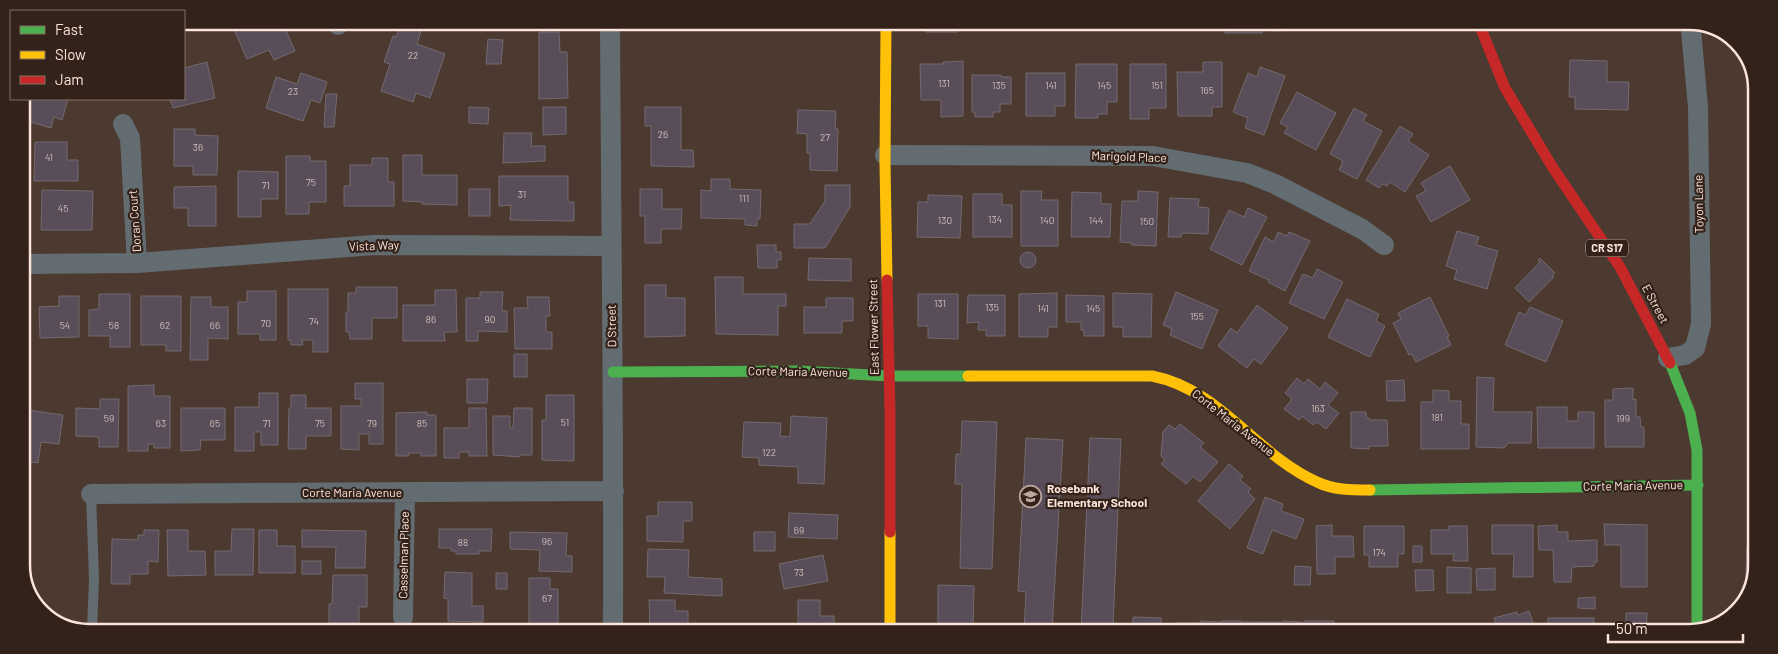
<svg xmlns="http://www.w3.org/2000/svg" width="1778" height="654" viewBox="0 0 1778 654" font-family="Barlow,sans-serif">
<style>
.building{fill:#584d59;stroke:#736a6e}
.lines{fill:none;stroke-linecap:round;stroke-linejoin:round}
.lane{stroke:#636d71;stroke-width:10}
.street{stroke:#636d71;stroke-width:20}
.fast{stroke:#4caf50;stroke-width:11}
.slow{stroke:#ffc107;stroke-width:11}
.jam{stroke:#c62828;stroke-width:11}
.labels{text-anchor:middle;stroke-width:4.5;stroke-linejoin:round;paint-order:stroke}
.number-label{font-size:10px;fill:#d3beb9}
.shield{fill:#32221a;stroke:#bfaaa0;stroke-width:1}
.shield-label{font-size:11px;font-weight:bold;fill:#fce4d9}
.street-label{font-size:12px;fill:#fce4d9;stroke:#32221a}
.poi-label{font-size:12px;font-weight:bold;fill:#fce4d9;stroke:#32221a;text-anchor:start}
.rim{fill:none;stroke:#fce4d9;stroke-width:2.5}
</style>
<rect width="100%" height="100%" fill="#4c3930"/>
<!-- building -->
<path class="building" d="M240 22H282L295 51 274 60 269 50 247 59 232 25Z
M402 22 422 28 417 44 445 54 430 98 416 93 413 102 381 91 390 64 384 62 393 36 396 37Z
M926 23H958V32H926Z
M1225 24H1262V33H1225Z
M1272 24H1316V30L1272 31Z
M539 32H559L560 52H567L568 98 539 99Z
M488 39 503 40 501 64H486Z
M1570 60 1607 61V82H1629L1628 110 1575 109V97H1569Z
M963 61V116L941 117V100H921L920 64H943V62Z
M207 62 215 98 173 108 170 99H184V68Z
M1203 62H1222V107H1212V116H1178L1177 72H1203Z
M1076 64H1117V102H1107V114H1098V118H1075Z
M1130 64H1166V108H1149V119H1130Z
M1260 67 1285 76 1264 135 1245 128 1248 118 1233 112 1248 73 1257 77Z
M301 73 327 82 320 103 311 100 303 121 266 108 276 77 297 84Z
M1026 73H1065V106H1055V116H1026Z
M972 75H1001V77H1011V104H1000V112H993V117H975V112H972Z
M1297 92 1336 113 1316 150 1284 133 1288 127 1280 123Z
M326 94H337L334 127H324Z
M24 99H68L62 120 54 117 51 128 21 119V107Z
M469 107 489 108 488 124 469 123Z
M543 107H566V134L543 135Z
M645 107H681V150H693L694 167 651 166V126H645Z
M1354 108 1367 115 1363 121 1382 131 1357 179 1339 170 1343 161 1330 154Z
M798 110 836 111 835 129H838L837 171 810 170V153H807V134L797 133Z
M1400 126 1413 134 1408 141 1429 155 1405 192 1390 182 1387 186 1382 184 1379 188 1366 180Z
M174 129H195V135L218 136 217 175H193V166H174Z
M504 133H532L531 146H545V161L503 163Z
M35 142H67V160H78V181H34Z
M403 155H422V175H457V205L422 204V202L403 201Z
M286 156H310V161H326V202H309V214H286Z
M372 158H388V182H394V206H344V186H350V165H372Z
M1450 166 1470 200 1431 222 1416 196 1426 191 1421 183Z
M238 171 278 172V199H261V217H238Z
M499 176H568V202H574V221L510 220 511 205 499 206Z
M711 179H730V189L761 190 760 219H757V226L745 225V219L701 218V190L711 191Z
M825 185H850V207L825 248H794V224H810L825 201Z
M216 186V226H188V208H174V187Z
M469 189H490V216H469Z
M640 189H662V209H682L681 229H661V243H645V216H640Z
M42 190 93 191 92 230H41Z
M1021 191H1042L1041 200H1058V246H1021Z
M1138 191 1158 192 1156 246 1132 245V243L1120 242 1122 201H1138Z
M1072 192 1101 193V204H1111L1110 237H1071Z
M973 194H1002V205H1012V237H973Z
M928 195 962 196 960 238 917 237 918 202H928Z
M1170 198 1199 199 1198 207 1209 208 1208 234 1182 233 1181 237H1168Z
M1248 208 1267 217 1242 265 1210 249 1229 210 1244 217Z
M1457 231 1479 237 1476 245 1498 251 1487 289 1454 279 1457 270 1446 266Z
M1278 232 1287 236 1289 232 1310 241 1285 291 1268 282 1269 280 1249 271 1265 237 1274 242Z
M757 245H776V252H781V260H777V268H758Z
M1020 260a8 8 0 1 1 16 0a8 8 0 1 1-16 0Z
M809 258 851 259V281L808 280Z
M1540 258 1555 273 1552 276 1554 277 1529 302 1515 288 1540 262 1538 261Z
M1317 269 1343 282 1324 319 1289 303 1303 274 1313 278Z
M715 277H743V294H786V306H778V335L716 334Z
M645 285H666V298H685V336L645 337Z
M356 287H397V318H372V339H350L349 332H346V312H348V293H356Z
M288 289H328V352H313V340H302L303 345H291V340H288Z
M435 290H456L457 332H444L445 341H403V305H435Z
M247 291H276V340H260V334H238V302H247Z
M480 292H503L502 311H507V332L478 331V341H466V298H480Z
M1176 292 1218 310 1202 349 1170 335 1172 329 1163 325Z
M1057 293V327H1048V337H1019V294Z
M1113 293 1152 294 1151 337H1123V327H1113Z
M99 294H130V347H110V336H89V310L99 309Z
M918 294H958V339L928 338V326H918Z
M968 295H1005V336H986V330H978L979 322 967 323Z
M1066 295 1104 296V336H1084V330H1081V322H1066Z
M59 296H79V337L40 338 39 307 59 306Z
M141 296H181V351H166V345H141Z
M191 297H211V307H228V339L208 338V360H190Z
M527 297H549L550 316H546V332H552V349H515L514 308H528Z
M1430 297 1449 336 1447 337 1451 345 1416 362 1412 354 1409 355 1393 323 1401 319 1398 313Z
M826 298H853V321H842V333H804V307H826Z
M1347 299 1379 314 1376 321 1385 326 1370 357 1328 337Z
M21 302H29L30 344H21Z
M1257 305 1288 328 1261 364 1254 359 1247 368 1218 346 1231 328 1237 333Z
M1530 307 1563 321 1546 362 1505 345 1519 312 1526 315Z
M514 354H527V377H514Z
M1477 377 1494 378 1493 412H1532L1531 443H1508L1504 448 1476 447Z
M1297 378 1304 384 1308 379 1320 389 1325 382 1338 393 1328 405 1339 413 1326 429 1317 422 1313 425 1302 416 1299 420 1284 409 1292 399 1285 393Z
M467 379H488L487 403H467Z
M1404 380 1405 401H1387L1386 381Z
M355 383H383V444H369V434H359V450L341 449V406H361V399H355Z
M154 385V396H170V448H154V444H148V451H128V386Z
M1633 388V400L1636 399V417H1640L1641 427H1644V447H1605V400H1613V389Z
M1433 390 1449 391V401H1461V424H1469V449H1421V402H1433Z
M259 393H278V445H261V432H254V451H235V407H259Z
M291 395H306V408H331V436H306V449H288L289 408H291Z
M546 395H574V461L542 460V420H546Z
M100 399H119L118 447H99V437L76 436V408L100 409Z
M1537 407H1567V421H1578V412H1594V448H1538Z
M181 408H225V440H201L200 450 181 451Z
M469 408H486L487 456H469V452H459V458H444V428H469Z
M514 408H532V455H520V457L493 455V416H510V428H513Z
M27 410 63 415 59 444 41 442 38 463 21 461V418L25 419Z
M427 412V415H436V456H421V453H409V456H396V413Z
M1351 412H1366V418H1369V420H1387L1388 446H1369V449L1351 448Z
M791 416 827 418 824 484 798 483V467L759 465V458L742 457 744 422 781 423 780 436 790 437Z
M962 421 997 422 992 569 960 568 962 484H955L956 454H961Z
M1180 424 1204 443 1200 447 1218 462 1200 482 1193 476 1186 484 1161 464 1165 460 1161 456 1163 432 1169 425 1175 429Z
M1026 438 1063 440 1052 631H1024L1026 592 1018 591Z
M1090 438 1121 439 1113 626 1133 627V617L1161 618V632L1081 631Z
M1229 464 1243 476 1240 480 1251 489 1248 492 1255 499 1230 529 1198 501Z
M1749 473H1754L1753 534H1748Z
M1265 497 1283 504 1281 511 1304 519 1296 539 1272 530 1263 554 1247 548Z
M658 502H692V521H683V542L647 541V516H658Z
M789 513 838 515 837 539 788 537Z
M1604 524 1647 525V587H1621V545H1605Z
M1332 525V536H1353L1354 557H1335V574H1317L1316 526Z
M1492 525H1533V577H1513L1514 554H1492Z
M1557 525V532H1568V541L1597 540V562H1594V566L1572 567 1571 582H1554L1553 550H1539L1538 526Z
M1364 526H1404V554H1398V567H1369V555H1364Z
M1449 526H1467L1468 561H1453L1454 554H1431V530H1449Z
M232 529H254L253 575H215V551H231Z
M439 529H492L491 551H479V554H456V551H451V548H439Z
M144 530H159L158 562 148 561V574H130V584H111L112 539 138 540V535H144Z
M167 530H188V551H205L206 575 168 576Z
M259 530H277V546H295V573H259Z
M302 530 366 531 365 568H335L336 547H302Z
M510 532 567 533 566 556H572V572L539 571 540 550 510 549Z
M754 532H775V551H754Z
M1413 546H1422V562H1413Z
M1747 546H1753V587L1745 597Z
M648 549 689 550 688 577 722 579V596L664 593 665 577H647Z
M823 555 828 581 784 589 779 564Z
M302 561H321V574H302Z
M1295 566 1311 567 1310 585H1294Z
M1447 567 1471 568V593H1447Z
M1495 568V590H1477L1476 569Z
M1415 570H1433L1434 590 1416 591Z
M445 572 472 573V606H483V622L448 621V599L444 598Z
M496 573H507V589H496Z
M333 575H367V607H359V623H329V604H332Z
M529 578H550V589H558V625H529Z
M938 585 974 586 973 631H938Z
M1595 597V609L1578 608V598Z
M649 600H675V611H688V630H650Z
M798 600H820V616H834V631H798Z
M1529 611 1536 632H1490L1498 630 1494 618 1517 612 1518 615Z
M1626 613H1647L1646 633H1605L1626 632Z
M1548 618H1594V633L1548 632Z
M1200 621 1220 622V632H1200Z
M1221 621H1241V632H1221Z
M1283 621 1302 622V632H1282Z
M1304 621H1334V632H1304Z
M1242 622H1262L1261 632H1242Z
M1262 622H1281V632H1261Z
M1177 623H1198V632H1177Z"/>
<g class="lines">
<!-- lane -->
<path class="lane" d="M91 494 94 579 92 629"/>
<!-- street -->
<path class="street" d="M610 22C611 225 614 428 613 630
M338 25V22
M123 124 130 138 137 263
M885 155 1153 156 1247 173 1275 184 1362 229 1384 245
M21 264 137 263 374 245 610 246
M1668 358 1685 355 1695 348 1701 324 1698 107 1691 30
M91 494 614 491
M403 617 405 492"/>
<!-- fast -->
<path class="fast" d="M1670 363 1690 413 1697 450V630
M613 372 799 371 889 376H968
M1370 490 1698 485"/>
<!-- slow -->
<path class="slow" d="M886 23 885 163 887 280
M968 376H1152C1220 389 1256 455 1317 482 1333 490 1352 490 1370 490
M890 532V631"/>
<!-- jam -->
<path class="jam" d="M1479 24 1505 88 1553 168 1620 267 1670 363
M887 280 890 412V532"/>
</g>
<!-- icons -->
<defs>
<symbol id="school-ring" viewBox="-11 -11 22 22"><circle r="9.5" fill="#32221a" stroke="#bea89e" stroke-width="1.5"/><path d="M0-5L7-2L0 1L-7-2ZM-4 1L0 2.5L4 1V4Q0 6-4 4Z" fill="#bea89e"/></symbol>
</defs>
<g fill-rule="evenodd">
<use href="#school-ring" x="1018" y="484" width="25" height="25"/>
</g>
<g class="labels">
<!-- number labels -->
<g class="number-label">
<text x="413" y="59">22</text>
<text x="944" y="87">131</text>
<text x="999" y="89">135</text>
<text x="1051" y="89">141</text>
<text x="1104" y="89">145</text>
<text x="1157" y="89">151</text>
<text x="1207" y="94">165</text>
<text x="293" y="95">23</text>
<text x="663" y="138">26</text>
<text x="825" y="141">27</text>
<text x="198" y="151">36</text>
<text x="49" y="161">41</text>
<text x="311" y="186">75</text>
<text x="266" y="189">71</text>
<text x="522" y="198">31</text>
<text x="744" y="202">111</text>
<text x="63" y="212">45</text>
<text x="995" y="223">134</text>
<text x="945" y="224">130</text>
<text x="1047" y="224">140</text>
<text x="1096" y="224">144</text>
<text x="1147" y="225">150</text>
<text x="940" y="307">131</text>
<text x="992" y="311">135</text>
<text x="1043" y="312">141</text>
<text x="1093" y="312">145</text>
<text x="1197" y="320">155</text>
<text x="431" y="323">86</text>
<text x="490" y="323">90</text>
<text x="314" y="325">74</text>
<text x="266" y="327">70</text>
<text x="65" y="329">54</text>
<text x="114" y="329">58</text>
<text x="165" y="329">62</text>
<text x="215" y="329">66</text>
<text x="1318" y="412">163</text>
<text x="1437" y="421">181</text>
<text x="109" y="422">59</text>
<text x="1623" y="422">199</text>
<text x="565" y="426">51</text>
<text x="161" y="427">63</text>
<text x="215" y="427">65</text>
<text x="267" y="427">71</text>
<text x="320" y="427">75</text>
<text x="372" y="427">79</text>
<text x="422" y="427">85</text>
<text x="769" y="456">122</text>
<text x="799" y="534">69</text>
<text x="547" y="545">96</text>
<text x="463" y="546">88</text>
<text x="1379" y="556">174</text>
<text x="799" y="576">73</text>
<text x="547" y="602">67</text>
</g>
<!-- shield labels -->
<rect class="shield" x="1586" y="239.5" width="42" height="17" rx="4"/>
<g class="shield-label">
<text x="1607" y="252">CR S17</text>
</g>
<!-- street labels -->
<g class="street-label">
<text transform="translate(1129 157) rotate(2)" y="4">Marigold Place</text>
<text transform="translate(1699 204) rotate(-91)" y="4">Toyon Lane</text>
<text transform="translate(135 221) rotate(-94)" y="4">Doran Court</text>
<text transform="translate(374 246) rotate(-2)" y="4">Vista Way</text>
<text transform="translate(1655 304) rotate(62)" y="4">E Street</text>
<text transform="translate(612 326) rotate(-91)" y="4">D Street</text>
<text transform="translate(874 327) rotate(-91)" y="4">East Flower Street</text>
<text transform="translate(798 372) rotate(1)" y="4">Corte Maria Avenue</text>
<text transform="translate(1233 423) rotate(38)" y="4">Corte Maria Avenue</text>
<text transform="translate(1633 486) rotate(-1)" y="4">Corte Maria Avenue</text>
<text x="352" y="497">Corte Maria Avenue</text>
<text transform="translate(404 555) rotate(-89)" y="4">Casselman Place</text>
</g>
<!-- poi labels -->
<g class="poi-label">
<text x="1047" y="493">Rosebank<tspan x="1047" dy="14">Elementary School</tspan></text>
</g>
</g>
<!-- crop -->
<path d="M0 0H1778V654H0ZM89 30H1689A59 59 0 0 1 1748 89V565A59 59 0 0 1 1689 624H89A59 59 0 0 1 30 565V89A59 59 0 0 1 89 30Z" fill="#32221a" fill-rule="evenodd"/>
<path class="rim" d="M89 30H1689A59 59 0 0 1 1748 89V565A59 59 0 0 1 1689 624H89A59 59 0 0 1 30 565V89A59 59 0 0 1 89 30Z"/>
<!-- legend -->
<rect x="10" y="10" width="175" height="90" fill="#32221a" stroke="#837066"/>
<rect x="20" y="26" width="25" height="8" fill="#4caf50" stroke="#837066"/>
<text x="55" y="35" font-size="15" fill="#fce4d9">Fast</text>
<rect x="20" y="51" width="25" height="8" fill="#ffc107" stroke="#837066"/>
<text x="55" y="60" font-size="15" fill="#fce4d9">Slow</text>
<rect x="20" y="76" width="25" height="8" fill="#c62828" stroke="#837066"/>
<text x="55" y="85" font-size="15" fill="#fce4d9">Jam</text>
<!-- scale -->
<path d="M1608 634v8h135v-8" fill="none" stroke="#fce4d9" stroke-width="2.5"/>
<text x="1616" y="634" font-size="15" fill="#fce4d9" stroke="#32221a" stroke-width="4" paint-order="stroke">50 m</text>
</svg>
